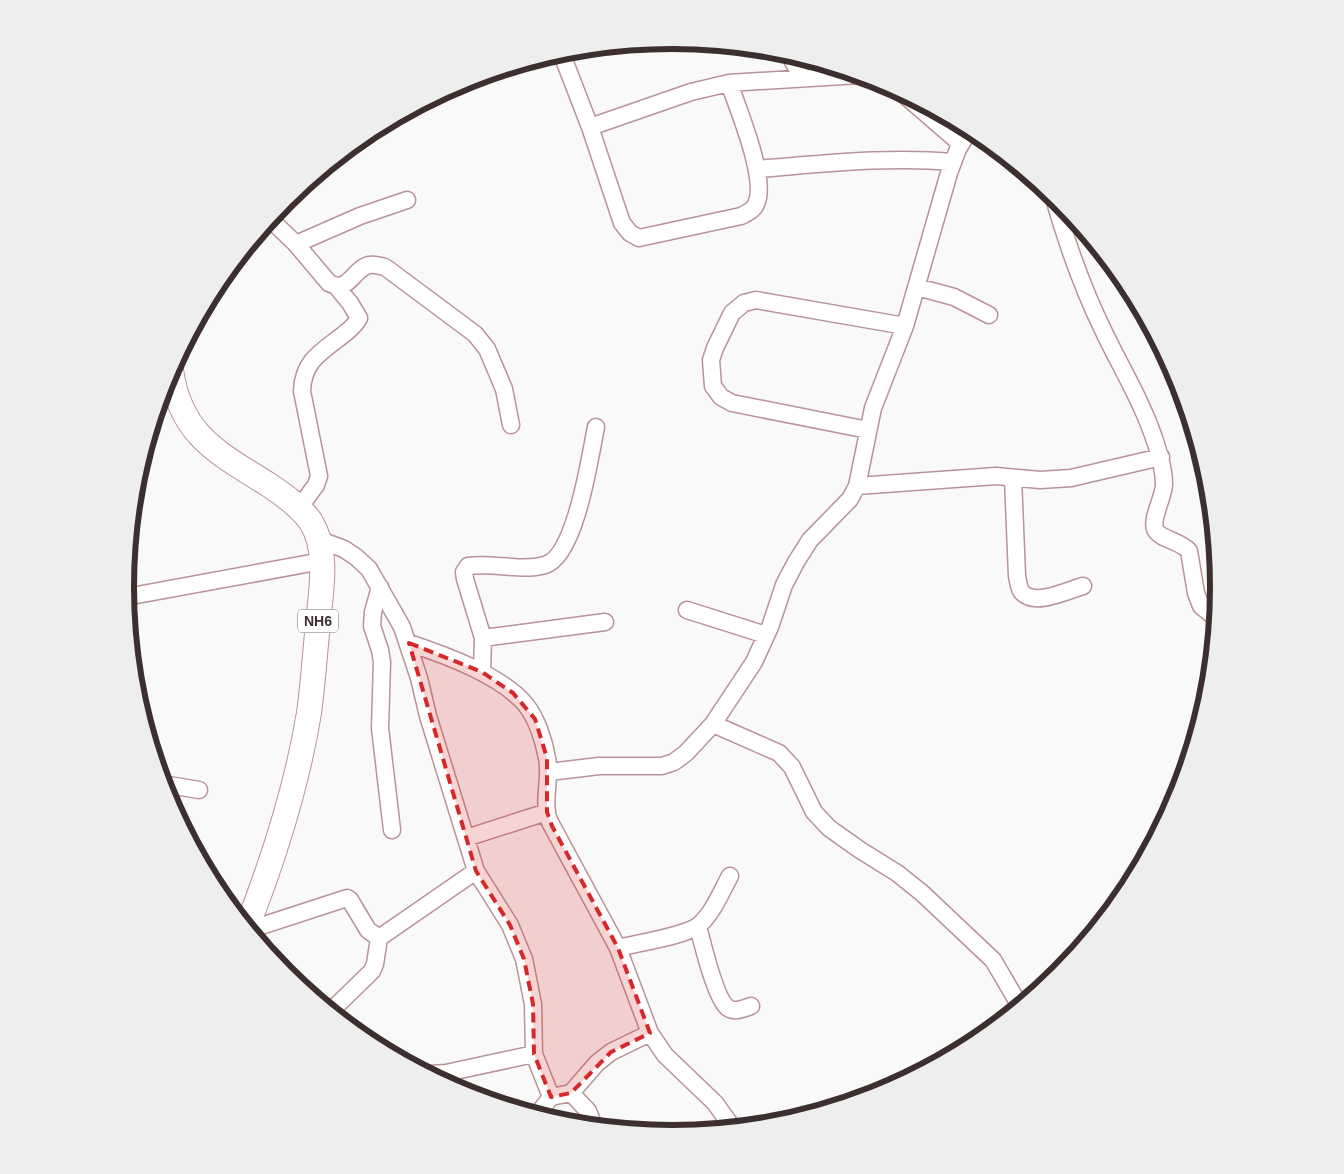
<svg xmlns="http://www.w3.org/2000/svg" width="1344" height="1174" viewBox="0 0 1344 1174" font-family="Arial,sans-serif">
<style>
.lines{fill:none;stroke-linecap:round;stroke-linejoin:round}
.minor-casing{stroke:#b99397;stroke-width:19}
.highway-casing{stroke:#b99397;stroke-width:26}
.minor{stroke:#fff;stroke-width:16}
.highway{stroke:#fff;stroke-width:24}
.marked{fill:#d62828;fill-opacity:0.2;stroke:#d62828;stroke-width:4;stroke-dasharray:10 6;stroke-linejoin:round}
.labels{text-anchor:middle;stroke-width:5;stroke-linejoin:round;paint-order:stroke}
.shield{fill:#fff;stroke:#776d6d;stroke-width:1}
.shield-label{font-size:14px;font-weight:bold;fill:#3d2e2f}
.rim{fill:none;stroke:#3d2e2f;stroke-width:6}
</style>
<rect width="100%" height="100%" fill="#f9f9f9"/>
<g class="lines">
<defs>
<path id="minor" d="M561 52 590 127 622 223 630 233 639 238 741 216C747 213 754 210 756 204 768 180 738 109 729 83
M788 53 802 77
M901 92 961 144
M590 127 691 92 729 83 859 75
M757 169C822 164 888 156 953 162
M1053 195C1066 241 1082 287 1103 330 1121 368 1143 403 1156 444 1160 456 1164 471 1164 484 1164 497 1151 518 1155 529 1159 539 1181 541 1189 551L1196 593 1201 606 1216 618
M270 219 296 244 329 283C348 293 351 273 366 266 372 263 379 266 385 267L475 334 487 349 504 389 511 425
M296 244 360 216 407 200
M917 287 954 297 989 315
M868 430 732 403 721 397 713 386 711 360 715 348 732 313 744 303 756 300 905 326
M1013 478 1017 576C1018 581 1019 588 1021 591 1033 608 1068 590 1083 586
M857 486 996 476 1040 480 1071 478 1161 457
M299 508 316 485 319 476 302 391C303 361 321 352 343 335 349 330 355 326 359 318L350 303 336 286
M320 540 344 549 356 557 369 569 402 627 419 678 428 716 476 871 510 925 524 959 533 1004 534 1054 551 1097
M380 587 373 612 372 626 380 650 382 662 380 728 392 830
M126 597 322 561
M687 610 766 635
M483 638 605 622
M409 643C445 655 501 675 526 705 537 719 544 741 547 758 551 776 544 794 547 812 547 817 550 822 552 826L618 948 650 1033 665 1055 715 1103 733 1128
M482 672 483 638 465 579 464 572 468 566C493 562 520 572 545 565 576 556 590 456 596 427
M713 724 779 753 792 767 814 812 829 828 860 850 897 873 922 893 993 960 1020 1006
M549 772 599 766H662L674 762 686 753 713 724 754 662 770 627 784 585 796 562 810 540 850 499 857 486 873 408 905 326 949 173 958 149 970 129
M163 784 199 790
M466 838 547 812
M698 926C702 942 716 1000 728 1008 735 1013 744 1008 751 1006
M249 930 347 898 350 900 368 930 379 938
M618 948C637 943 686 936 699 925 713 913 721 892 730 876
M331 1011 372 971 375 964 379 938 476 871
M429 1074 446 1073 534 1054
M571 1093 588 1111 594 1126
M537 1115 551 1097 571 1093 597 1063 611 1052 650 1033"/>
<path id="highway" d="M171 370C180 435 218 453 269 485 284 495 301 507 311 522 329 551 321 591 318 623 315 653 313 683 309 713 297 786 274 858 247 927"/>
</defs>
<!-- minor casing -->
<use href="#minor" class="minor-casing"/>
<!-- highway casing -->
<use href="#highway" class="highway-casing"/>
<!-- minor -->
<use href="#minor" class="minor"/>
<!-- highway -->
<use href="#highway" class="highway"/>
</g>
<!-- marked area -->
<path class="marked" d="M409 643 482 672 513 693 535 719 547 758V812L552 826 618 948 650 1033 611 1052 571 1093 551 1097 534 1054 533 1004 524 959 510 925 476 871Z"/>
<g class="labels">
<!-- shield labels -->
<rect class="shield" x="298" y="609.5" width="40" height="23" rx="4"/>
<g class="shield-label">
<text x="318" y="626">NH6</text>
</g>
</g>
<!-- crop -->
<path d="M0 0H1344V1174H0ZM134 587a538 538 0 1 1 1076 0a538 538 0 1 1-1076 0Z" fill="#efeeee" fill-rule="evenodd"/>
<path class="rim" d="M134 587a538 538 0 1 1 1076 0a538 538 0 1 1-1076 0Z"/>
</svg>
